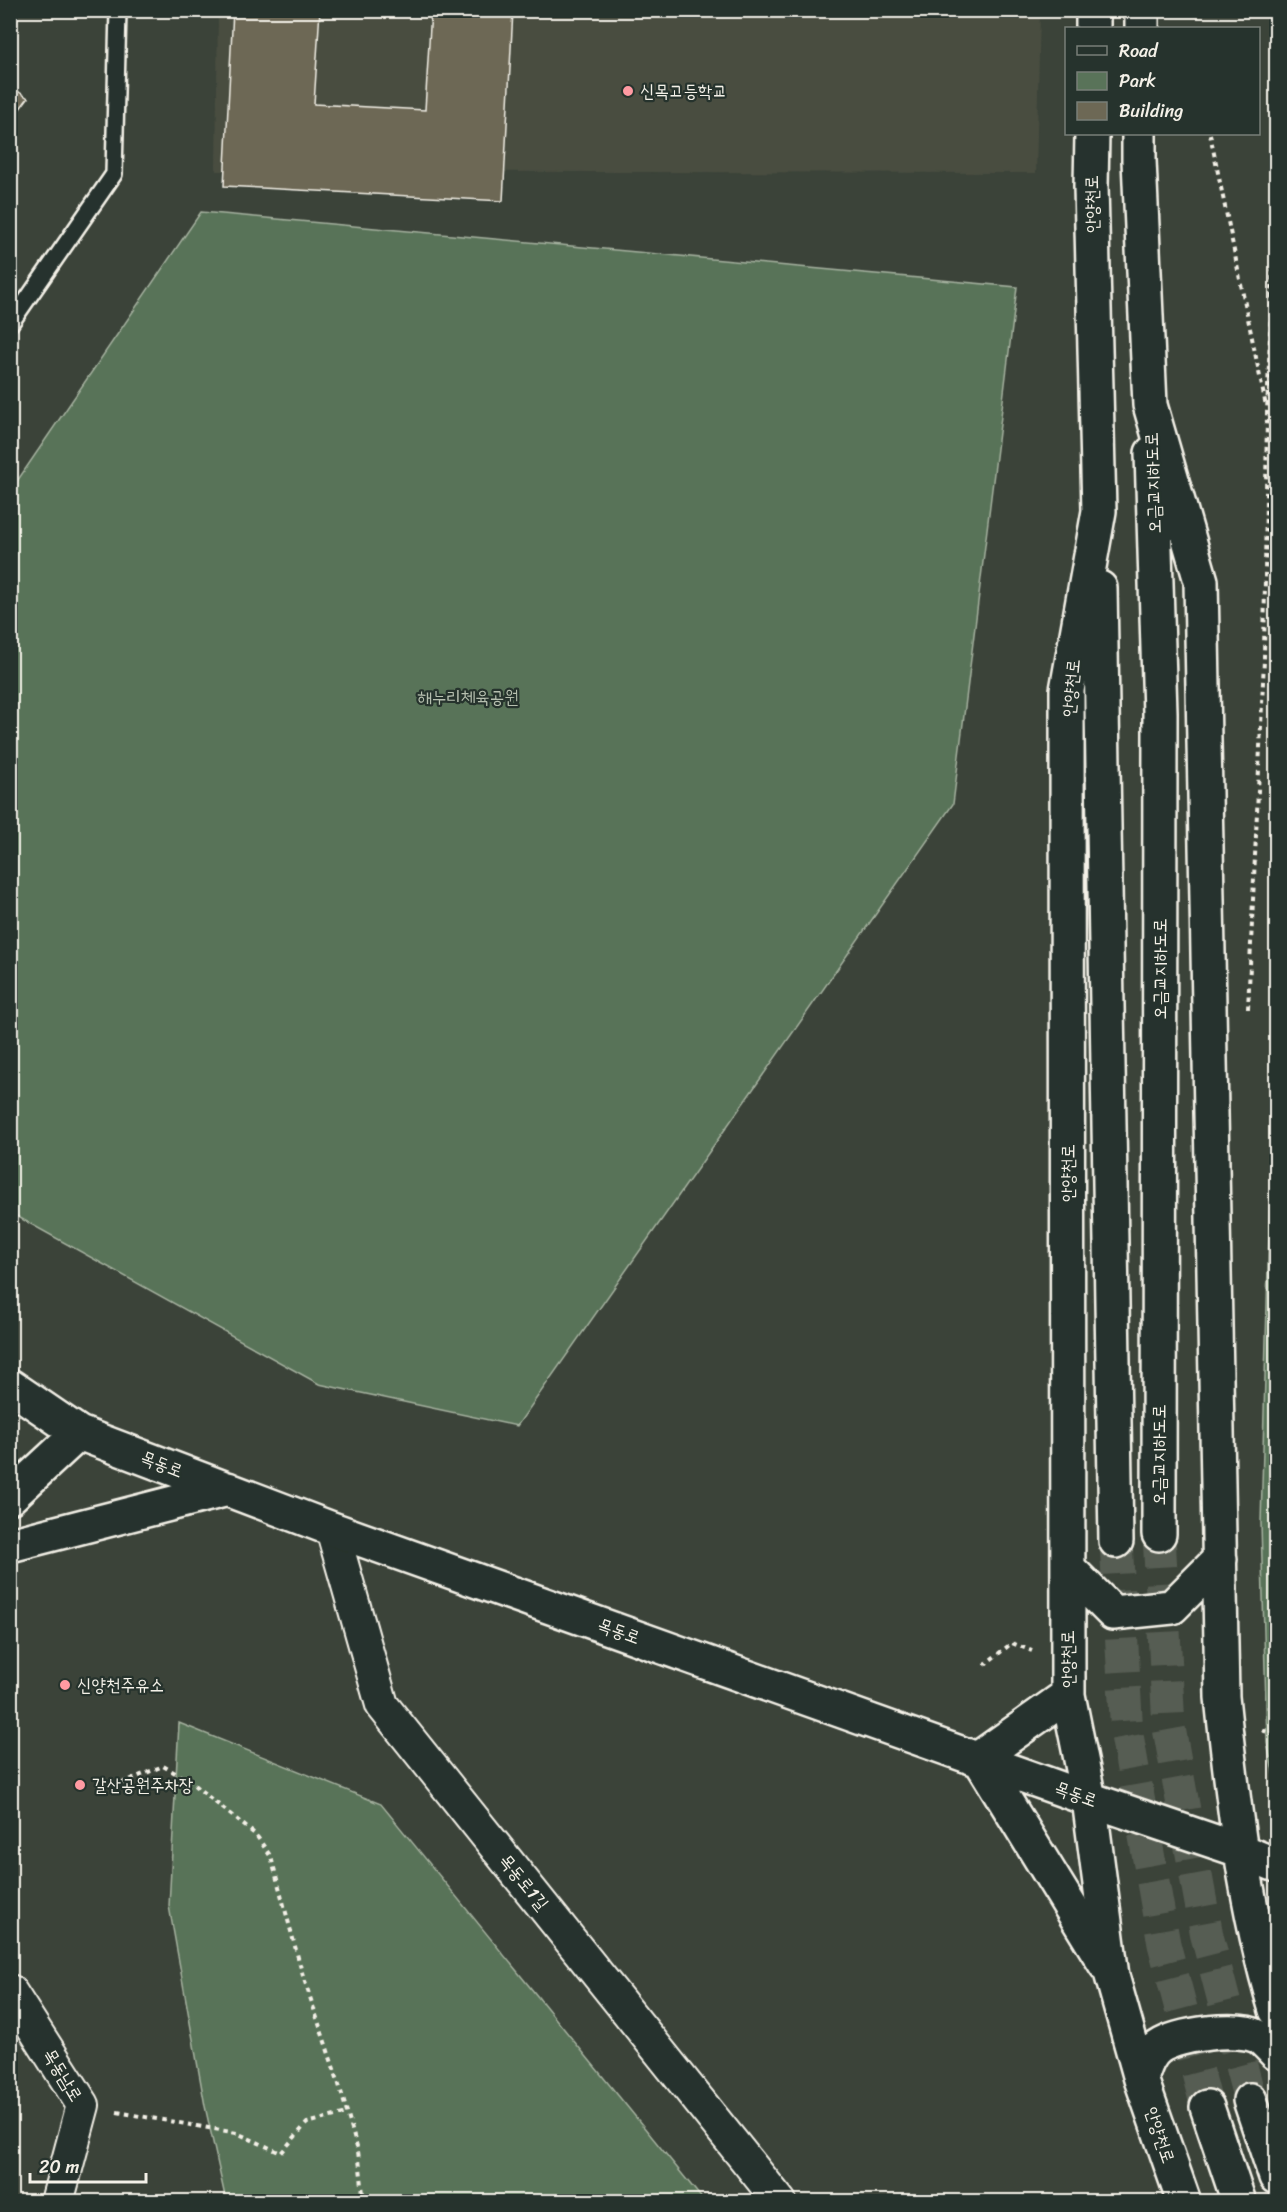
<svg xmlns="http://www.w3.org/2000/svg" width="1287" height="2212" viewBox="0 0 1287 2212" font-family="Sriracha,'Poor Story',sans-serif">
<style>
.built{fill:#4a4e41}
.green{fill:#597359;stroke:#a6b2a0;stroke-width:1.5}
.building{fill:#6d6855;stroke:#f4f1e8;stroke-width:1.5}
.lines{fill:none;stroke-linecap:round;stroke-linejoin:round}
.secondary-tunnel{stroke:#575d53;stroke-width:33;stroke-dasharray:33 16;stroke-linecap:butt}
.service-casing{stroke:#f4f1e8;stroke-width:20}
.minor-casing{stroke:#f4f1e8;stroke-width:36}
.secondary-casing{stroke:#f4f1e8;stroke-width:38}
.path{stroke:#f4f1e8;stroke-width:4;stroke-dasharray:4.5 4.5;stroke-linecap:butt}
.service{stroke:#26332d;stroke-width:15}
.minor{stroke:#26332d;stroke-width:32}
.secondary{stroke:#26332d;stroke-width:33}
.poi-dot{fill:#ff9aa2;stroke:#26332d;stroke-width:2}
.labels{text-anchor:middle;stroke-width:4.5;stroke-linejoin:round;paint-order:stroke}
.poi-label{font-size:18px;fill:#f4f1e8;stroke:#26332d;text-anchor:start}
.street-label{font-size:18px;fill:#f4f1e8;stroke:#26332d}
.park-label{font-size:18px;fill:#b6bfaf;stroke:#26332d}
</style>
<rect width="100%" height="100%" fill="#3b4339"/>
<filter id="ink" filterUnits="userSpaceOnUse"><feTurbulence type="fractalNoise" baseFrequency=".0167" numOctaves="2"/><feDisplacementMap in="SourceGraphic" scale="12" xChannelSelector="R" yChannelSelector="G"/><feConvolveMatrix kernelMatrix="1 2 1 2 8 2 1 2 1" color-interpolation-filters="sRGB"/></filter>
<g filter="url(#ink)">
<!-- built -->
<path class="built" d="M218 11H1040L1036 173 216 171Z"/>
<!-- green -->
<path class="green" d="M201 212 1017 287 953 804 517 1426 319 1384 11 1213V490Z
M1276 975V1786L1267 1743 1261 1523Z
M179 1723 381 1804 704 2201H226L205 2106 169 1906Z"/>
<!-- building -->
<path class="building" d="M233 10H320L314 104 425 110 431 10H513L503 201 224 186Z
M10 86 28 98 10 122Z"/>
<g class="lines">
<!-- secondary-tunnel -->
<path class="secondary-tunnel" d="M1159 1534 1169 1728 1207 1936 1250 2100
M1116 1541 1127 1735 1164 1944 1207 2107"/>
<defs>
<path id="service" d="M10 324 114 174 118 10"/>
<path id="minor" d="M332 1529 382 1705 780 2202
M10 1991 83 2105 57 2202"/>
<path id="secondary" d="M1093 28V10
M1142 28V10
M1092 134 1091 186 1099 511 1067 690 1068 1695 1089 1799 1112 1976 1141 2079 1184 2202
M1139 134V160L1150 405 1201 581 1222 1697C1233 1804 1245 1907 1276 2010
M1152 453 1160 713 1159 1534
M1100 588 1116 1541
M10 1386 79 1433 332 1529 1089 1799 1239 1850 1276 1865
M10 1497 79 1433
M10 1545 228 1489
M1068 1568 1113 1613 1172 1607 1220 1559
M1068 1695 979 1758 1106 1965
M1141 2079C1145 2067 1148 2055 1159 2047 1179 2034 1238 2026 1259 2037 1265 2041 1271 2048 1276 2053
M1250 2100 1276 2177
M1207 2107 1239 2202"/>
</defs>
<!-- service casing -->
<use href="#service" class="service-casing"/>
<!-- minor casing -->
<use href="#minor" class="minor-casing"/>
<!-- secondary casing -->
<use href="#secondary" class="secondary-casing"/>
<!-- path -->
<path class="path" d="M1210 134 1266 406
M1248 1009 1264 660 1267 412 1276 191
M984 1665 1012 1643 1032 1651
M1262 1730 1276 1735
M122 1783 163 1766 189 1781 256 1835 271 1857 303 1976 338 2081 358 2151 364 2202
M117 2112 237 2133 281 2153 307 2123 347 2113"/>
<!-- service -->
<use href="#service" class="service"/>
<!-- minor -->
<use href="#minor" class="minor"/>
<!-- secondary -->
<use href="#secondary" class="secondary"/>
</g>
</g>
<!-- markers -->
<g class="poi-dot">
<circle cx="628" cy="91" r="6"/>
<circle cx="65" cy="1685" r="6"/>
<circle cx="80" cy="1785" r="6"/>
</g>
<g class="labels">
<!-- poi labels -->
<g class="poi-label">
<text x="640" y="97">신목고등학교</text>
<text x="77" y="1691">신양천주유소</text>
<text x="92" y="1791">갈산공원주차장</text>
</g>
<!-- street labels -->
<g class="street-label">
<text transform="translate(1092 204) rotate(-91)" y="6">안양천로</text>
<text transform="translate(1153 483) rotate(-92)" y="6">오금교지하도로</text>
<text transform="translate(1071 688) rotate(-85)" y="6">안양천로</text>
<text transform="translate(1160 969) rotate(-90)" y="6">오금교지하도로</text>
<text transform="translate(1068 1173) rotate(-90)" y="6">안양천로</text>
<text transform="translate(1159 1455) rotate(-90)" y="6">오금교지하도로</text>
<text transform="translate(162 1464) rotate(21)" y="6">목동로</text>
<text transform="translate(619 1631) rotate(20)" y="6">목동로</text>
<text transform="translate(1068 1659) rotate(-91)" y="6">안양천로</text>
<text transform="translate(1076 1794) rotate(20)" y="6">목동로</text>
<text transform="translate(524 1882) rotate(51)" y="6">목동로1길</text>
<text transform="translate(63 2075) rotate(59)" y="6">목동남로</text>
<text transform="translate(1160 2135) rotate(71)" y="6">안양천로</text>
</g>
<!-- park labels -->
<g class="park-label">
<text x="468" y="703">해누리체육공원</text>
</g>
</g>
<!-- margin -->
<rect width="1287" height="2212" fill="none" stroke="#26332d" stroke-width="36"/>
<rect x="18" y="18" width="1251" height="2176" fill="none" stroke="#f4f1e8" stroke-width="2" filter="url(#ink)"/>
<!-- legend -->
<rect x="1065" y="27" width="195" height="108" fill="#26332d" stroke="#787f78" stroke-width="1.5"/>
<rect x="1077" y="46" width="30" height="9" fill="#26332d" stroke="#787f78" stroke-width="1.5"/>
<text x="1119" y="57" font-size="18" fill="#f4f1e8">Road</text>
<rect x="1077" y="72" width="30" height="18" fill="#597359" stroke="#787f78" stroke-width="1.5"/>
<text x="1119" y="87" font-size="18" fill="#f4f1e8">Park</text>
<rect x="1077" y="102" width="30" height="18" fill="#6d6855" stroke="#787f78" stroke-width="1.5"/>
<text x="1119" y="117" font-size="18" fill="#f4f1e8">Building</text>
<!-- scale -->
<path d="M30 2173v9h116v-9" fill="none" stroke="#f4f1e8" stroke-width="3"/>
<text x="39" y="2173" font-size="18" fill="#f4f1e8" stroke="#26332d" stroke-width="4.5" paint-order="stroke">20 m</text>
</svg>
